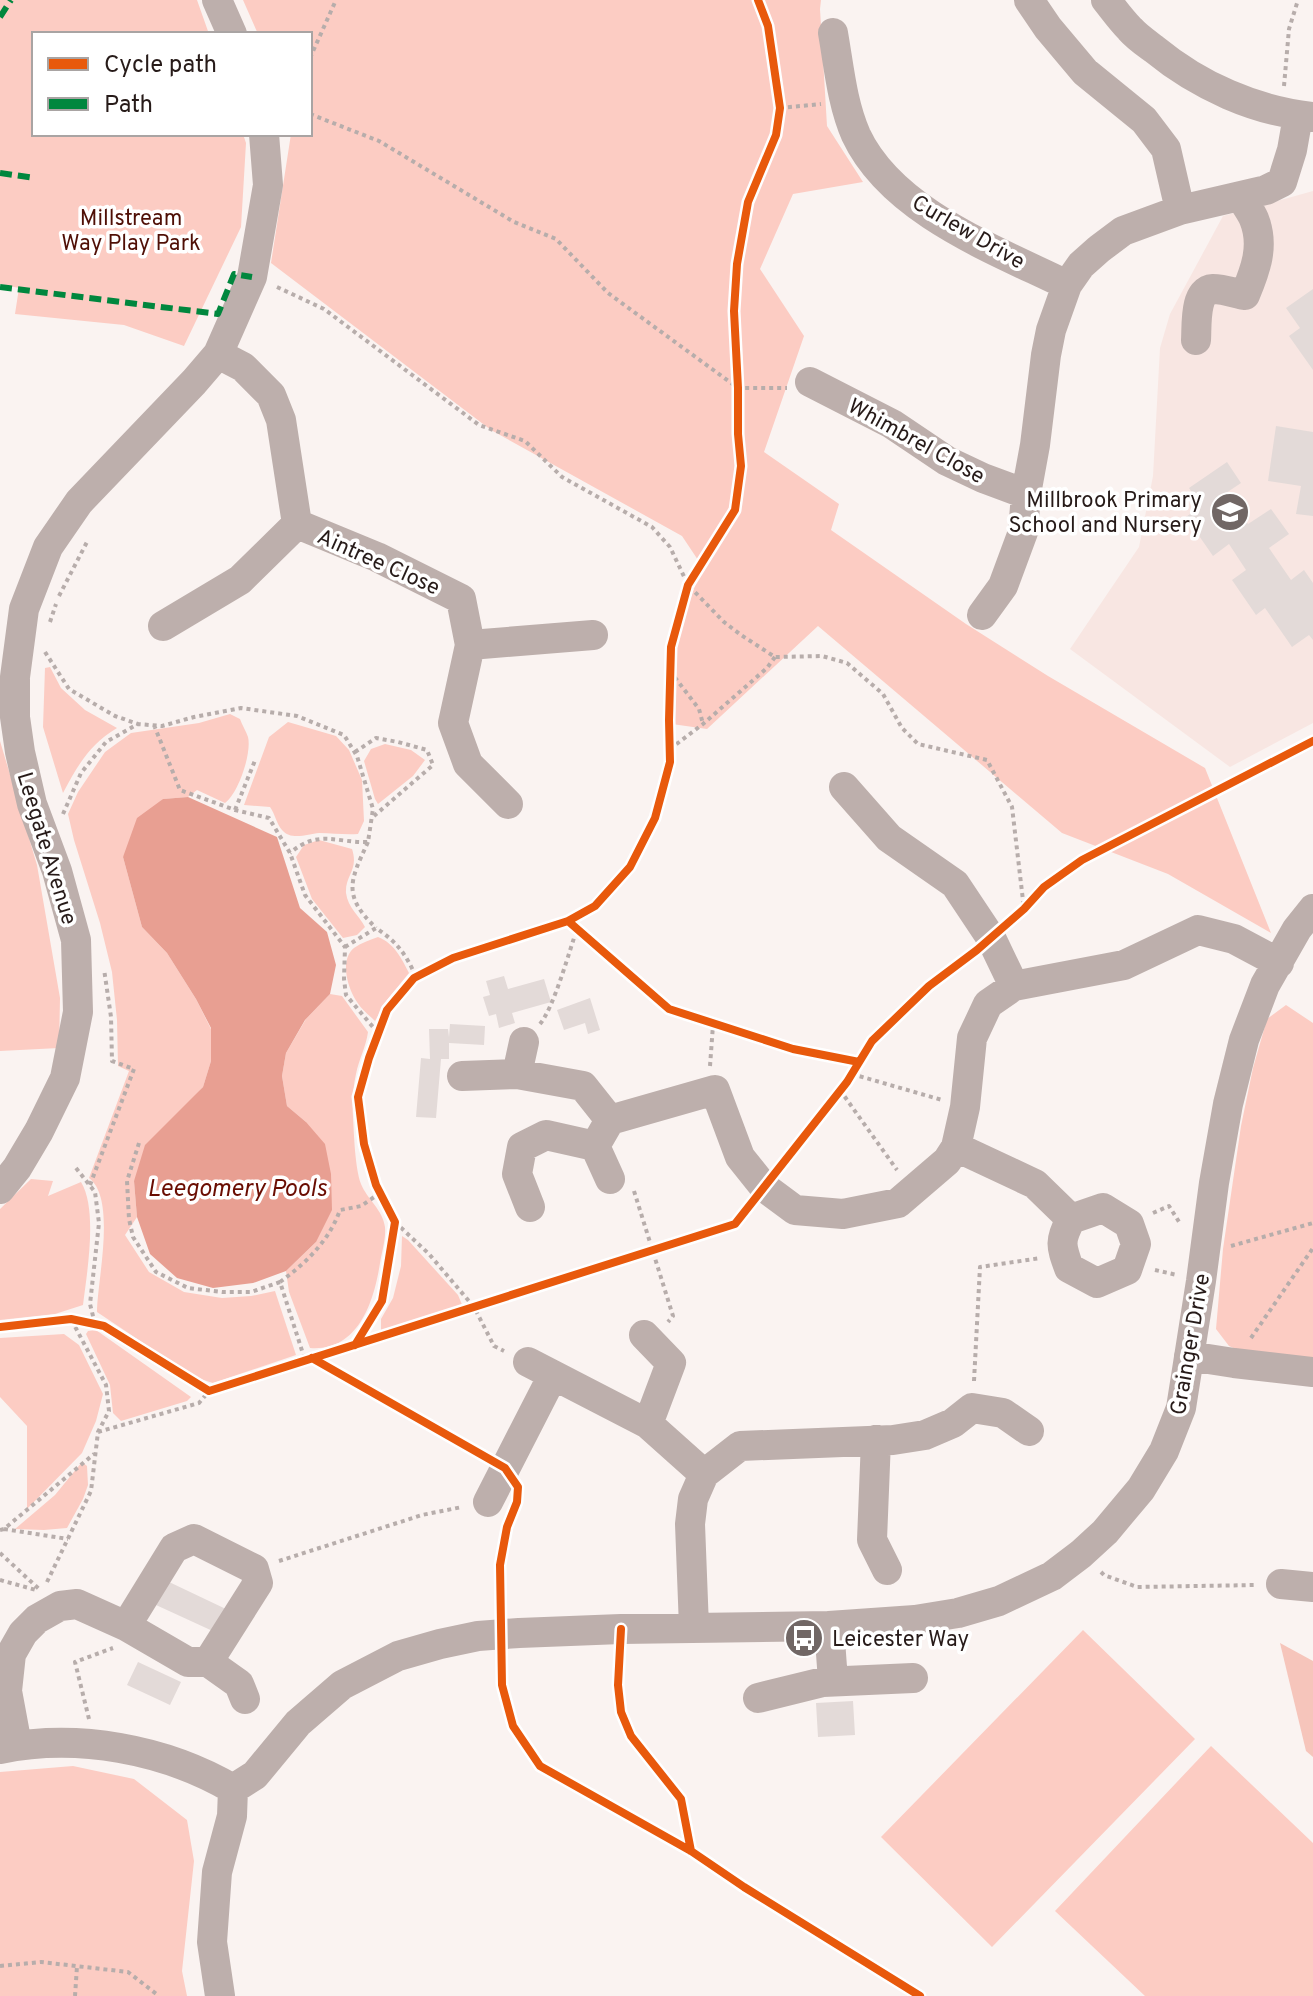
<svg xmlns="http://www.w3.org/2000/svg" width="1313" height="1996" viewBox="0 0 1313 1996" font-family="Overpass,sans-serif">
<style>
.built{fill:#f8e6e2}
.green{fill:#fcccc3}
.forest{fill:#f6c5bb}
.water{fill:#e89f92}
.building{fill:#e3dad8}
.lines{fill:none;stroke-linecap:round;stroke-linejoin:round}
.path{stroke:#b7adab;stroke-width:4;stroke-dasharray:4 4;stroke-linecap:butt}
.minor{stroke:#bdafac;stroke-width:30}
.quiet{stroke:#00873e;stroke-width:6;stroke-dasharray:12 6;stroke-linecap:butt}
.cycleway-casing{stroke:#fff;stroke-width:13}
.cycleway{stroke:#e8590c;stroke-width:8}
.labels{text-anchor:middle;stroke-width:7;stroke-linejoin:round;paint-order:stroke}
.park-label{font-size:22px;fill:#4f0f06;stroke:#fff}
.street-label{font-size:22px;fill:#271b19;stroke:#fff}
.poi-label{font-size:22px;fill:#271b19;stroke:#fff;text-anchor:end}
.water-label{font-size:24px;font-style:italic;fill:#6a0d02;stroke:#fff}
</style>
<rect width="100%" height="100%" fill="#faf3f1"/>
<!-- built -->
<path class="built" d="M1313 191V723L1230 767 1070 649 1139 547 1153 476 1160 348 1170 314 1223 216Z"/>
<!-- green -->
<path class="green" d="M0 0H197L209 34H34V134H243L246 143 241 227 184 346 124 325 15 314 19 288 0 284Z
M243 0H821L820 9 827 126 863 182 793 194 760 269 804 336 764 452 839 504 831 530 966 624 1048 676 1205 768 1271 933 1168 874 1062 833 818 626 707 729 672 724 674 645 702 566 682 536 491 430 271 263 291 134H310V34H258Z
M50 667 61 688 85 710 117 728C89 745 78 765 63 793L43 727 45 668Z
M230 714 240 719C242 725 246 731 248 737 252 753 238 794 225 803L197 790 188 797 163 799 123 857 142 927 167 953 196 999 211 1029V1061L203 1087 182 1110 134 1181 137 1217 125 1235 149 1272 184 1292 222 1298 251 1296 275 1291 296 1355 213 1383 194 1377 97 1312C97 1281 117 1199 89 1178L129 1071 118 1066 117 1020 112 972 100 923 74 840 68 814 78 792 105 752 131 733 199 723Z
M288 722 336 736 349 750 362 780 364 821 358 834C344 835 333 833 319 833 308 834 291 841 282 830 277 825 275 814 270 807L244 805 269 737Z
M0 741 37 865 60 998 59 1048 0 1051Z
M385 744 411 750 425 760 413 776 378 804 375 799 364 761 371 749Z
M319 840 352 849C359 870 345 875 346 893 348 908 359 915 365 927L357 935 343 938 312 899 296 857 304 845Z
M378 937C394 943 402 959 409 973L387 1000 375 1021C369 1015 361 1009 357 1002 348 989 339 960 354 948 361 943 370 940 378 937Z
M330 994 342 996 368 1032C366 1047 359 1059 356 1074 353 1087 352 1103 353 1117 354 1134 355 1168 361 1184 367 1199 383 1210 385 1227 386 1239 382 1251 380 1263 374 1302 358 1352 310 1348L289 1292 286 1271 316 1242 306 1122 287 1106 282 1076 286 1053 306 1019Z
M1286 1005 1313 1023V1360L1247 1354 1229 1346 1216 1329 1223 1249 1241 1126 1253 1068 1267 1019Z
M31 1179 53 1181 48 1196 81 1182C98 1210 87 1272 83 1305L55 1314 0 1320V1209Z
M402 1236 408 1240 458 1295 463 1307 430 1319 381 1332V1319L393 1298 401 1266Z
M96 1330 191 1397 187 1401 121 1421 113 1413 110 1385 86 1334 88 1331Z
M64 1334 79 1345 103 1394 96 1421 82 1453 27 1509V1426L0 1397V1338Z
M82 1462 87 1466 88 1485 83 1499 67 1528 44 1530 15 1529 55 1495Z
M1083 1630 1195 1739 992 1947 881 1837Z
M1211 1746 1313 1843V1996H1145L1055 1911Z
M73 1766 134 1779 187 1820 194 1861 182 1971 187 1996H0V1772Z"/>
<!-- forest -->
<path class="forest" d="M1280 1643 1313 1661V1757L1306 1751Z"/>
<!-- water -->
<path class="water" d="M188 797 277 837 300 908 327 932 336 965 330 994 305 1020 286 1053 282 1076 287 1106 306 1122 325 1144 331 1174 332 1210 316 1242 286 1271 253 1283 213 1288 177 1278 150 1254 137 1217 134 1181 145 1145 203 1087 211 1061V1028L196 999 167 953 142 927 123 857 137 818 163 799Z"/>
<!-- building -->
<path class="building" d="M1313 289V370L1289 336 1300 328 1286 308Z
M1276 426 1313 432V516L1296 514 1301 486 1268 481Z
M1227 462 1241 483 1226 493 1248 524 1271 509 1289 534 1269 548 1291 580 1304 570 1313 583V640L1309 635 1292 647 1265 608 1256 615 1232 580 1246 570 1229 544 1213 556 1186 517 1201 506 1189 488Z
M504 976 508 989 544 979 551 1002 512 1013 515 1023 499 1028 496 1014 489 1016 483 997 490 995 486 981Z
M590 998 600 1030 588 1034 585 1023 564 1030 557 1010Z
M450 1024 485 1026 484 1045 449 1043V1059H441L436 1118 416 1117 421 1058 430 1059 429 1029H448L449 1037Z
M167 1581 228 1610 217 1633 156 1605Z
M138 1662 181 1682 170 1705 127 1685Z
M853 1701 855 1735 818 1737 816 1703Z"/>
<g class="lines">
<!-- path -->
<path class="path" d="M310 58 336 0
M1284 86 1289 29 1298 0
M780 108 821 104
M310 114 379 141 514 222 556 239 608 293 738 388H787
M277 287 324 309 479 425 525 441 562 477 652 527 670 547 688 585 724 622 741 635 775 657 822 656 847 663 883 694 902 728 918 744 987 760 1012 807 1024 909
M59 596 88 540
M50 622 56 604
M45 652 69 689 115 716 138 724
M670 671 699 709 703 724
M154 725 180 790 235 810 269 818 290 853 305 895 345 947 344 979 346 995 378 1033
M670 749 703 724 767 668 775 657
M355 752 376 738 398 742 427 750 433 765 374 816
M235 810 256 758
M63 814 81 773 106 742 138 724 162 726 194 717 241 708 297 716 344 735 357 756 373 809 368 842C336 843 318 829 290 853
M368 842C350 881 342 895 376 928
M345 947 376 928C397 942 406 954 416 977
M540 1024C554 1007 569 952 577 929
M710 1066 713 1025
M852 1074 942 1100
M840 1090 897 1170
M139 1143 127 1181 129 1219 133 1237 156 1272 188 1288 222 1292H251L280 1282 305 1360
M76 1168 95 1192 99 1223 90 1304 95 1324
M90 1185 134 1069 112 1061 111 1017 104 969
M634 1191 673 1316 668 1322
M1153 1213 1169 1206 1181 1225
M395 1222 429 1254 474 1307 494 1346 504 1351
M1231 1246 1313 1223
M1155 1270 1177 1275
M280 1282C306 1263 329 1241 340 1210L361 1206 380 1193
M1251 1338 1313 1248
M974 1381 980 1267 1041 1258
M98 1432 199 1403 209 1391
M4 1529 68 1539
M0 1530 4 1529 94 1454
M0 1553 39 1589
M279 1561 422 1515 462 1507
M1101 1572 1104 1575 1137 1587 1257 1585
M0 1580 36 1590
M47 1582 91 1491 98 1432 109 1411 106 1385 71 1319
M89 1719 75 1662 113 1648
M0 1966 41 1962 128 1972 159 1996
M75 1996 77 1966"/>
<!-- minor -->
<path class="minor" d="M217 0 232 34
M1029 0 1048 28 1085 72 1144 120 1166 149 1180 210
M1106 0C1114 10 1121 20 1130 29 1137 37 1146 43 1154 49 1199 86 1255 111 1313 117
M833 33C839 67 842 103 856 135 892 212 996 250 1067 285
M1196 340C1197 326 1194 290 1213 289 1223 289 1235 293 1245 295 1255 271 1265 246 1254 219 1251 212 1245 204 1241 197
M218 354 243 367 271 395 281 420 297 524 377 557 461 599 470 645 453 723 468 764 508 804
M810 382 892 424 947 461 983 478 1026 494
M982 615 1003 586 1023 532 1026 494 1035 445 1046 355 1051 330 1067 285 1081 265 1099 249 1123 231 1180 210 1266 190 1282 182 1292 150 1298 116
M163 626 240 580 297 524
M470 645 593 635
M844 787 889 838 955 884 991 938 1014 986
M517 1074 524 1042
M462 1076 517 1074 583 1086 610 1120 715 1090 740 1157 764 1187 795 1210 843 1214 898 1203 947 1161 956 1147 965 1107 972 1038 988 1004 1014 986 1124 965 1198 930 1234 939 1279 963
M595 1146 610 1179
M956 1147 1035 1184 1071 1219
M0 1189 17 1168 39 1131 65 1078 78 1012 76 940 57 871 32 804 20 752 15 717V677L24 609 48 547 79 502 194 382 218 354 252 277 268 185 264 134
M530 1207 517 1174 522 1147 546 1135 595 1146 610 1120
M1103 1208 1129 1224 1136 1244 1127 1270 1097 1283 1069 1268C1061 1246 1059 1241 1071 1219Z
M644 1335 671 1363 648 1424
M1189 1356 1234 1363 1313 1372
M528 1362 648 1424 704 1474
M876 1440 872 1540 887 1570
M488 1502 553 1375
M1281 1584 1313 1587
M126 1626 174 1548 194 1539 254 1569 258 1583 208 1662
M829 1626 833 1681
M694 1627 690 1524 693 1499 704 1474 740 1446 893 1440 925 1435 953 1423 972 1408 1003 1413 1029 1431
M758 1698 823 1682 913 1678
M17 1745 7 1691 11 1654 23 1633 37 1619 60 1606 77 1604 126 1626 188 1662H208L239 1684 245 1699
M0 1749C77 1733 165 1749 233 1789
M220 1996 212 1942 217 1872 232 1816 233 1789 255 1775 298 1723 342 1685 398 1656 440 1644 478 1636 519 1633 621 1629 829 1626 915 1620 958 1613 999 1601 1052 1576 1081 1554 1105 1532 1141 1489 1164 1451 1181 1408 1201 1281 1214 1183 1228 1104 1244 1040 1265 985 1297 929 1313 909"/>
<!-- quiet -->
<path class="quiet" d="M0 17 11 0
M0 173 35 178
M0 287 218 314 234 274 252 277"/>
<defs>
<path id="cycleway" d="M568 921 669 1009 793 1049 859 1062
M0 1327 71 1319 104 1326 209 1391 735 1224 847 1082 872 1041 929 986 977 950 1024 909 1044 887 1082 860 1313 741
M355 1345 382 1301 395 1222 376 1185 364 1144 358 1097 369 1058 387 1010 414 978 453 958 568 921 595 906 630 867 655 818 670 762 669 720 671 647 688 585 735 510 741 466 738 434V388L734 311 737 264 748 202 776 135 780 108 768 26 758 0
M312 1358 505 1468 518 1487 517 1502 507 1527 500 1565 502 1685 513 1726 540 1766 691 1851 744 1887 920 1996
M621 1629 618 1685 621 1712 631 1736 681 1799 691 1851"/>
</defs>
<!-- cycleway casing -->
<use href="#cycleway" class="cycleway-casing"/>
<!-- cycleway -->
<use href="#cycleway" class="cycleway"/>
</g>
<!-- icons -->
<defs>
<symbol id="school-disc" viewBox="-11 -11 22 22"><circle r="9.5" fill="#716765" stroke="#fff"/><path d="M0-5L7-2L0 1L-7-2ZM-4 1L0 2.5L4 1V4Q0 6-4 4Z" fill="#fff"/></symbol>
<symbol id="bus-disc" viewBox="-11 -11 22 22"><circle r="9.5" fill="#716765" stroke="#fff"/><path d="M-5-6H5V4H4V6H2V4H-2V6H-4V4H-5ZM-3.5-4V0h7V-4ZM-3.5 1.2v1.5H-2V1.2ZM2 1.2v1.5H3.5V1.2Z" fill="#fff"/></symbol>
</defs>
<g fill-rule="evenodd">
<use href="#school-disc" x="1208" y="490" width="44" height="44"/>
<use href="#bus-disc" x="782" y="1616" width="44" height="44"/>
</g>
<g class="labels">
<!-- park labels -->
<g class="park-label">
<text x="131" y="225">Millstream<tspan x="131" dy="25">Way Play Park</tspan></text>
</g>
<!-- street labels -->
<g class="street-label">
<text transform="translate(969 231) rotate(30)" y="8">Curlew Drive</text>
<text transform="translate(917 440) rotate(29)" y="8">Whimbrel Close</text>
<text transform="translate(379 561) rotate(24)" y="8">Aintree Close</text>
<text transform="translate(48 848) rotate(73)" y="8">Leegate Avenue</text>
<text transform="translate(1189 1344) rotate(-80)" y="8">Grainger Drive</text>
</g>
<!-- poi labels -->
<g class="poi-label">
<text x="1202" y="507">Millbrook Primary<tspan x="1202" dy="25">School and Nursery</tspan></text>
<text x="832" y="1646" text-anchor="start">Leicester Way</text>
</g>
<!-- water labels -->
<g class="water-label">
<text x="237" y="1196">Leegomery Pools</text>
</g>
</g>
<!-- legend -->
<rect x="32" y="32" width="280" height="104" fill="#ffffff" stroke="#a9a4a3" stroke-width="2"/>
<rect x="48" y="58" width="40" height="12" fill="#e8590c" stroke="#a9a4a3" stroke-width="2"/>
<text x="104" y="72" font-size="24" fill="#271b19">Cycle path</text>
<rect x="48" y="98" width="40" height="12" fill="#00873e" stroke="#a9a4a3" stroke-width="2"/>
<text x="104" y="112" font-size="24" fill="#271b19">Path</text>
</svg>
